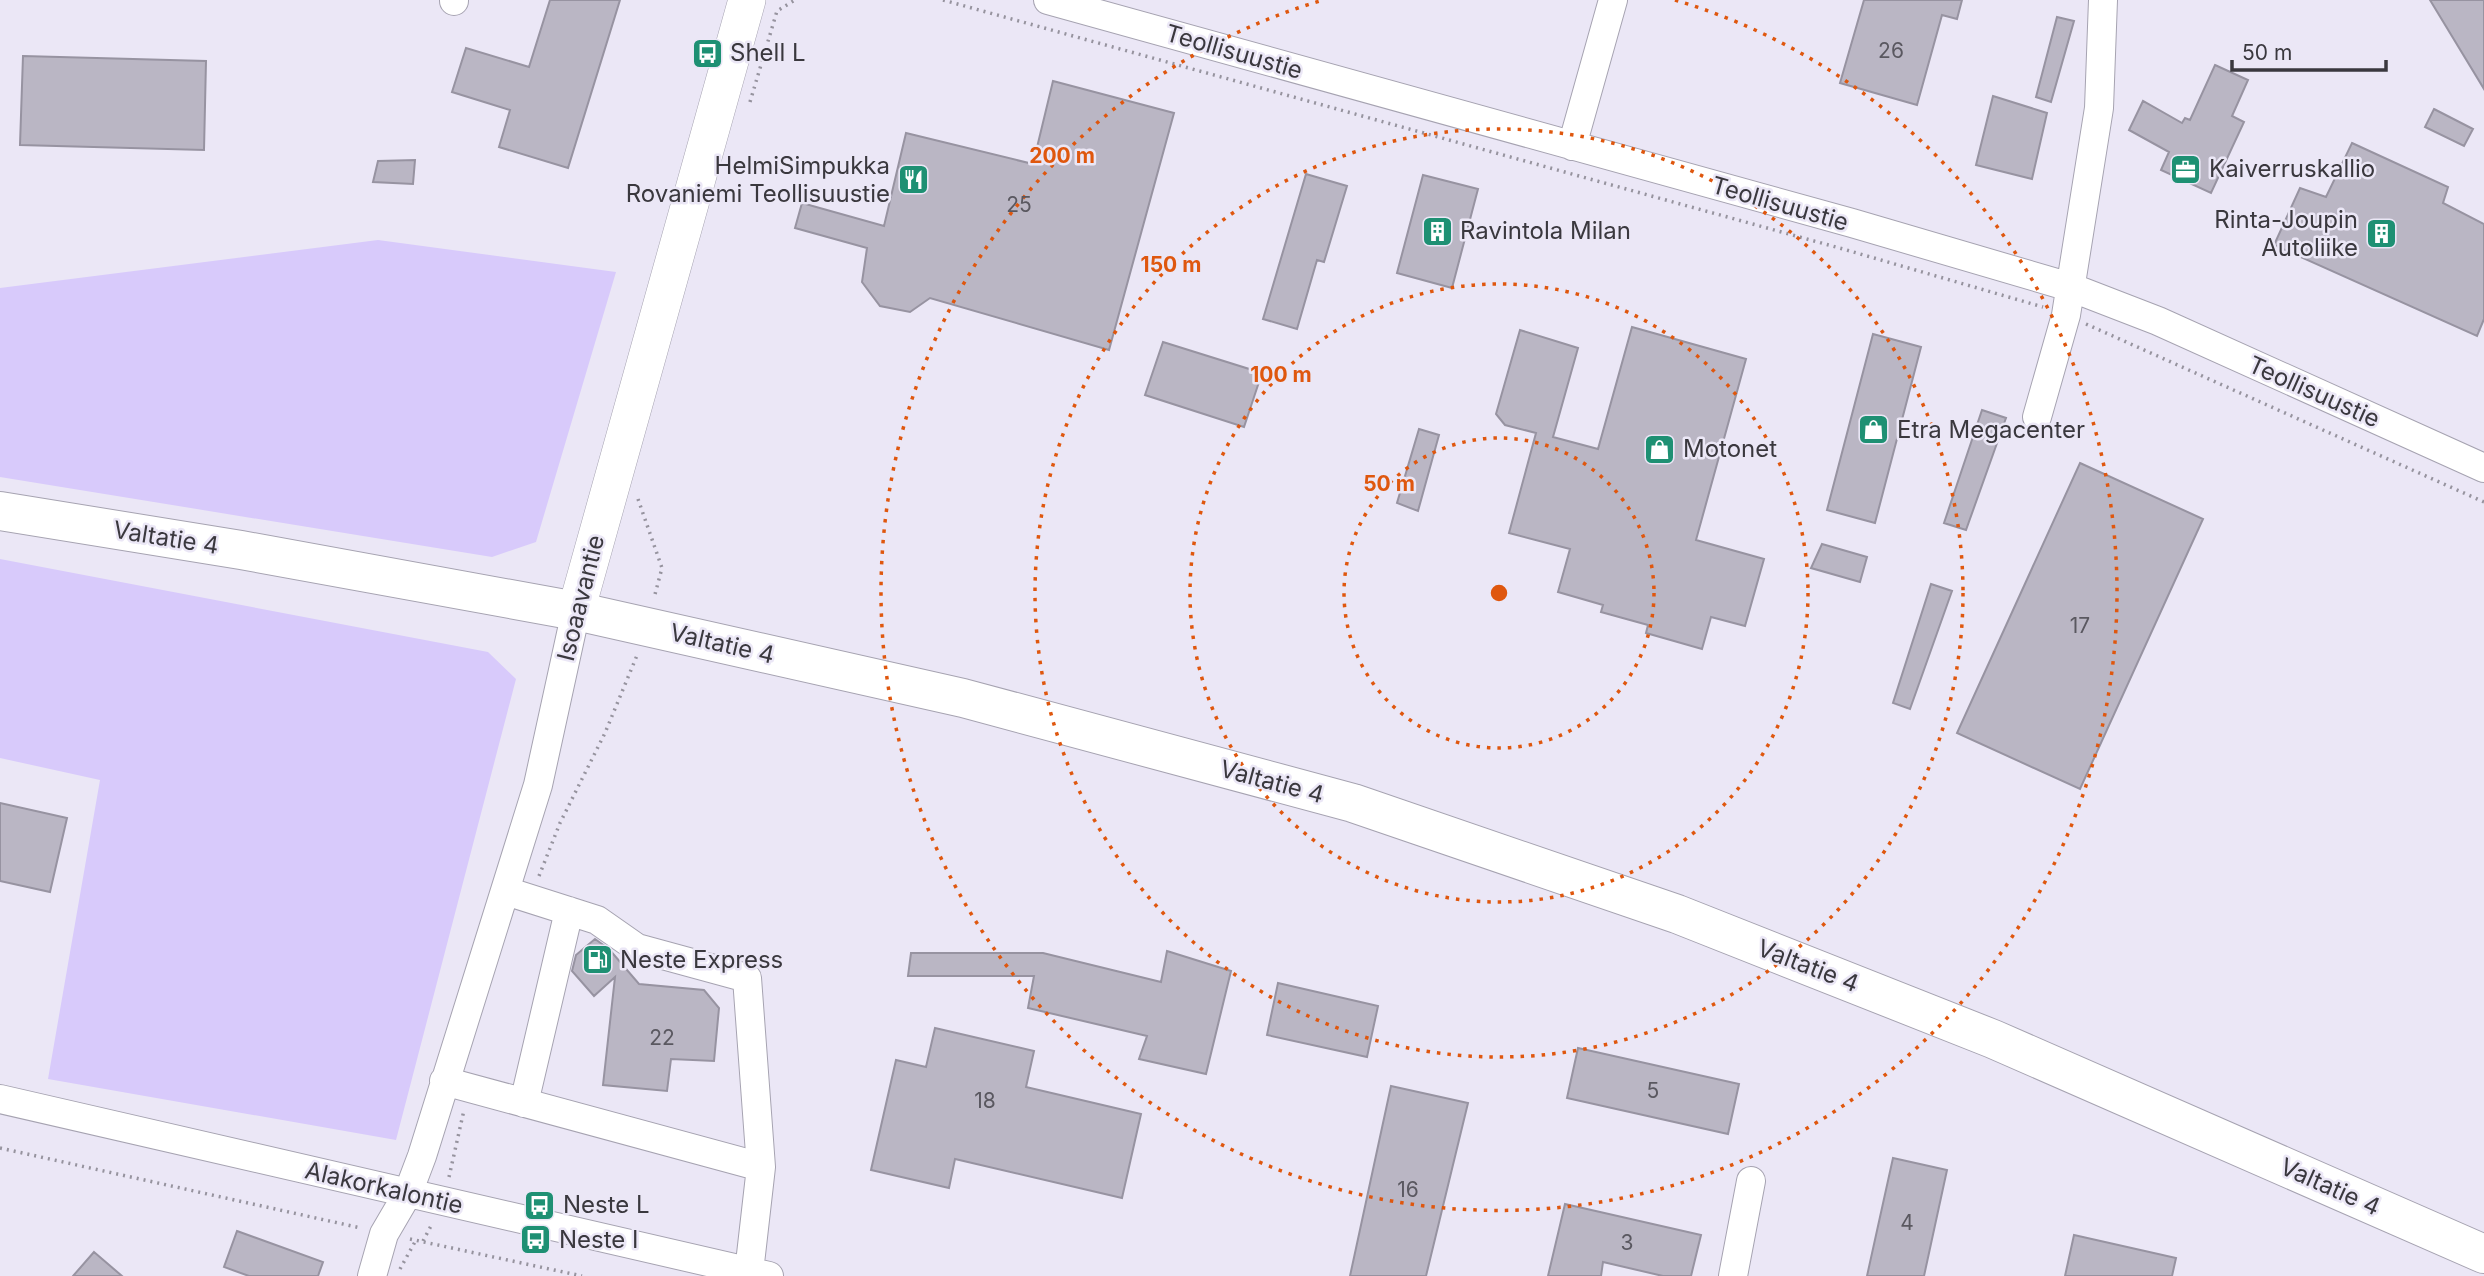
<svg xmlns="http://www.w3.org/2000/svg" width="2484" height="1276" viewBox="0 0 2484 1276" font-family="Inter,sans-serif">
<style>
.green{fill:#d8cafb}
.building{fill:#bab6c4;stroke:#9793a1;stroke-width:2}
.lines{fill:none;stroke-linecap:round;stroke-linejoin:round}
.minor-casing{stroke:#a6a3b1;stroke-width:30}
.major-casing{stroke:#a6a3b1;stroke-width:38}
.highway-casing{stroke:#a6a3b1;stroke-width:40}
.path{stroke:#96939e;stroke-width:3.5;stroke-dasharray:2 5;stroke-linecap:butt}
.minor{stroke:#fff;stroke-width:28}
.major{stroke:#fff;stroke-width:37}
.highway{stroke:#fff;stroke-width:38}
.ring{fill:none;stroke:#df570e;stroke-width:3.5;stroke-dasharray:3.5 7}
.labels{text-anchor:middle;stroke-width:5;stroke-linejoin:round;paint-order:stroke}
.number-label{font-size:21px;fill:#5a5860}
.street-label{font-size:24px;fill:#3a383e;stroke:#ebe7f6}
.poi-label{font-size:24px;fill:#3a383e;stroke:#ebe7f6;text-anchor:start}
.centre{fill:#df570e;stroke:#ebe7f6;stroke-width:3.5}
.ring-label{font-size:21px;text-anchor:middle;font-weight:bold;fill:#df570e;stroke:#ebe7f6;stroke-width:5;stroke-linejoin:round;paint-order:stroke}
</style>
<rect width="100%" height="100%" fill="#ebe7f6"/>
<!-- green -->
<path class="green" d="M378 240 616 272 536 542 492 557 0 477V288Z
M0 559 488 652 516 679 396 1140 48 1079 100 780 0 758Z"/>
<!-- building -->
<path class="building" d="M550 0H620L568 168 499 147 510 110 452 92 466 48 529 67Z
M1864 0H1962L1957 19 1942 15 1917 105 1840 83Z
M2430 0H2484V89Z
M2057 17 2074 21 2051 102 2036 97Z
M23 56 206 61 204 150 20 145Z
M2215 65 2248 80 2232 116 2244 122 2211 193 2161 170 2169 152 2129 130 2143 101 2182 123 2185 118 2190 120Z
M1053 81 1174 113 1109 350 930 298 910 312 880 306 862 282 867 248 795 228 802 203 884 226 906 133 1033 164Z
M1993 96 2047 113 2032 179 1976 165Z
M2434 109 2473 129 2464 146 2425 127Z
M2352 143 2448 187 2443 203 2484 224V319L2477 336 2274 245 2300 188 2326 197Z
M415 160 413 184 373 182 378 161Z
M1306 174 1347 186 1324 262 1317 260 1297 329 1263 319Z
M1423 175 1478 189 1452 288 1397 273Z
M1632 327 1746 359 1696 540 1764 559 1745 626 1711 617 1702 649 1646 633 1648 625 1601 612 1603 605 1558 592 1570 549 1509 533 1536 433 1505 425 1496 414 1520 330 1578 348 1553 437 1598 449Z
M1873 334 1921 347 1875 523 1827 510Z
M1163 342 1262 373 1244 427 1145 395Z
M1982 410 2006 418 1966 530 1944 523Z
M1419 429 1439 435 1418 511 1397 503Z
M2080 463 2203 519 2080 789 1957 733Z
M1822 544 1867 557 1860 582 1811 568Z
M1931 584 1952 591 1910 709 1893 703Z
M0 803 67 818 50 892 0 881Z
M595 939 609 949 639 984 704 990 719 1008 714 1061 671 1059 667 1091 603 1085 615 977 594 996 572 971 576 955Z
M1167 951 1231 971 1206 1074 1139 1059 1147 1036 1028 1008 1034 976H908L911 953H1043L1161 982Z
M1278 983 1378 1006 1367 1057 1267 1035Z
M935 1028 1034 1051 1026 1087 1141 1114 1122 1198 955 1159 949 1188 871 1170 896 1060 926 1067Z
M1578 1048 1739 1084 1728 1134 1567 1098Z
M1391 1086 1468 1103 1426 1276H1350Z
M1893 1158 1947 1170 1924 1276H1867Z
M1565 1204 1701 1235 1691 1276H1663L1603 1262 1601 1276H1548Z
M237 1231 323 1262 318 1276H249L224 1267Z
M2074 1235 2176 1258 2172 1276H2065Z
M94 1252 122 1276H73Z"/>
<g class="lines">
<defs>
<path id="minor" d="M1048 0 1852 223 2070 287 2158 321 2484 468
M454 1V0
M1572 146 1613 0
M2037 417 2066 315 2099 108 2103 0
M506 891 597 920 637 948 747 978 761 1167 749 1272
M444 1081 761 1167
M0 1099 769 1276
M524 1103 569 911
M372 1276 384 1234 408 1193 422 1156 538 785 576 611
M1733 1276 1751 1181"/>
<path id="major" d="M576 611 747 0"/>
<path id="highway" d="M0 511 241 550 576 611 963 698 1353 803 1677 914 1993 1039 2484 1254"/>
</defs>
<!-- minor casing -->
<use href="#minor" class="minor-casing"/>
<!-- major casing -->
<use href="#major" class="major-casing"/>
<!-- highway casing -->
<use href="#highway" class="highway-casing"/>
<!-- path -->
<path class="path" d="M943 0 1843 249 2043 307
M750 102 777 11 795 0
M2086 324 2484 502
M638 499 662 568 654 598
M539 876 560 823 605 733 638 653
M0 1148 361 1228
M449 1177 464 1110
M410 1239 582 1276
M423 1241 432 1224
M400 1269 416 1240"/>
<!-- minor -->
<use href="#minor" class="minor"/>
<!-- major -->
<use href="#major" class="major"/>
<!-- highway -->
<use href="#highway" class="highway"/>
</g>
<!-- distance rings -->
<g class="ring">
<circle cx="1499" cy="593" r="155"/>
<circle cx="1499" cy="593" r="309"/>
<circle cx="1499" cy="593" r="464"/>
<path d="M1675 0A618 618 0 1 1 1323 0"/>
</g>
<!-- icons -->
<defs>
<symbol id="bus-square" viewBox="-11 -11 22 22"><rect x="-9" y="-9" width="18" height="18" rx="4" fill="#1e9073" stroke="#ebe7f6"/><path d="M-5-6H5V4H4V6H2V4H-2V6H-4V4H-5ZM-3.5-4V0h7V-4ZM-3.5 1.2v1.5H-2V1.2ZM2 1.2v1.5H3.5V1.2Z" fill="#fff"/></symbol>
<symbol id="office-square" viewBox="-11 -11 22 22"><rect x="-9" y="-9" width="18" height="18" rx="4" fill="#1e9073" stroke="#ebe7f6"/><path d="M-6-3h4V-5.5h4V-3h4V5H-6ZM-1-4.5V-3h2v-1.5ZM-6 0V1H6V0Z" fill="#fff"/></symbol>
<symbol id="restaurant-square" viewBox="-11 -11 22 22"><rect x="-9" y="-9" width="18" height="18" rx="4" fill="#1e9073" stroke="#ebe7f6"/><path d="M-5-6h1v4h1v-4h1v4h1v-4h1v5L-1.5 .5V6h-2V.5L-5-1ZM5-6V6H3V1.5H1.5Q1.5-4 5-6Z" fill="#fff"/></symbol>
<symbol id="building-square" viewBox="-11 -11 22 22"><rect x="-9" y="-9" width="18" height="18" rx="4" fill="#1e9073" stroke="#ebe7f6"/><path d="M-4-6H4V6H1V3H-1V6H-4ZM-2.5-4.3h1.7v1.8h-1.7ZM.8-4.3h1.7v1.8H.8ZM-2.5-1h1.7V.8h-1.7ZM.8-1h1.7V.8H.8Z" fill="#fff"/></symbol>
<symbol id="shop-square" viewBox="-11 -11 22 22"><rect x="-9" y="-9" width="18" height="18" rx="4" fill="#1e9073" stroke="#ebe7f6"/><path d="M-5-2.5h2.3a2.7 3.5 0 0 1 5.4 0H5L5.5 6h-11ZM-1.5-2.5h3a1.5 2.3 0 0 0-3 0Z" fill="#fff"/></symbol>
<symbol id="fuel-square" viewBox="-11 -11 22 22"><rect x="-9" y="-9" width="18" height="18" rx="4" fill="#1e9073" stroke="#ebe7f6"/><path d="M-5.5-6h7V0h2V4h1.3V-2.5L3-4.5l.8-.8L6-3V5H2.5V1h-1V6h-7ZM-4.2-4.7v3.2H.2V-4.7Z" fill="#fff"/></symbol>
</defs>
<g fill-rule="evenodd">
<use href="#bus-square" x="690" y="36" width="35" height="35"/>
<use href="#office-square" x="2168" y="152" width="35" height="35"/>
<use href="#restaurant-square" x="896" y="162" width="35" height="35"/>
<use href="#building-square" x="1420" y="214" width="35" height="35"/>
<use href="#building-square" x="2364" y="216" width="35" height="35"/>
<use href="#shop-square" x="1856" y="412" width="35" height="35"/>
<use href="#shop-square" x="1642" y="432" width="35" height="35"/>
<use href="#fuel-square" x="580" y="942" width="35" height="35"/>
<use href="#bus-square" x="522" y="1188" width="35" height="35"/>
<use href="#bus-square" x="518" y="1222" width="35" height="35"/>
</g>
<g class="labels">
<!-- number labels -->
<g class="number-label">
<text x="1891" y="58">26</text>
<text x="1019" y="212">25</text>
<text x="2080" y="633">17</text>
<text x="662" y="1045">22</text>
<text x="1653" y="1098">5</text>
<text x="985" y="1108">18</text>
<text x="1408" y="1197">16</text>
<text x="1907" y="1230">4</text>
<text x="1627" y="1250">3</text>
</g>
<!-- street labels -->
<g class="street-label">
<text transform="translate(1234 52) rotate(16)" y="8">Teollisuustie</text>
<text transform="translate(1780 204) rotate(16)" y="8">Teollisuustie</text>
<text transform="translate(2314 392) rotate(24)" y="8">Teollisuustie</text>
<text transform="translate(166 538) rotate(9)" y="8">Valtatie 4</text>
<text transform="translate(581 598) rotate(-76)" y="8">Isoaavantie</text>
<text transform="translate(722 644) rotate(13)" y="8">Valtatie 4</text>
<text transform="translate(1272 782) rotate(15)" y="8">Valtatie 4</text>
<text transform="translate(1808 966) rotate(21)" y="8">Valtatie 4</text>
<text transform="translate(2330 1187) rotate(24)" y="8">Valtatie 4</text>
<text transform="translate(384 1188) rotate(13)" y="8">Alakorkalontie</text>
</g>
<!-- poi labels -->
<g class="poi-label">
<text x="730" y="61">Shell L</text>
<text x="890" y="174" text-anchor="end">HelmiSimpukka<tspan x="890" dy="28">Rovaniemi Teollisuustie</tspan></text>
<text x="2209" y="177">Kaiverruskallio</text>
<text x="2358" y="228" text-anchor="end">Rinta-Joupin<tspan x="2358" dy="28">Autoliike</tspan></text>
<text x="1460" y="239">Ravintola Milan</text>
<text x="1897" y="438">Etra Megacenter</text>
<text x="1683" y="457">Motonet</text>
<text x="620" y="968">Neste Express</text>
<text x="563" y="1213">Neste L</text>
<text x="559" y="1248">Neste I</text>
</g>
</g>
<circle cx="1499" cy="593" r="10" class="centre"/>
<g class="ring-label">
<text x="1062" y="163">200 m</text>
<text x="1171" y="272">150 m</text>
<text x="1281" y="382">100 m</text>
<text x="1389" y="491">50 m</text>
</g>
<!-- scale -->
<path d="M2232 60v10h154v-10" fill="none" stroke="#3a383e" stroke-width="3.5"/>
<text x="2242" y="60" font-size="21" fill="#3a383e" stroke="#ebe7f6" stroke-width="5" paint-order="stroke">50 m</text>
</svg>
